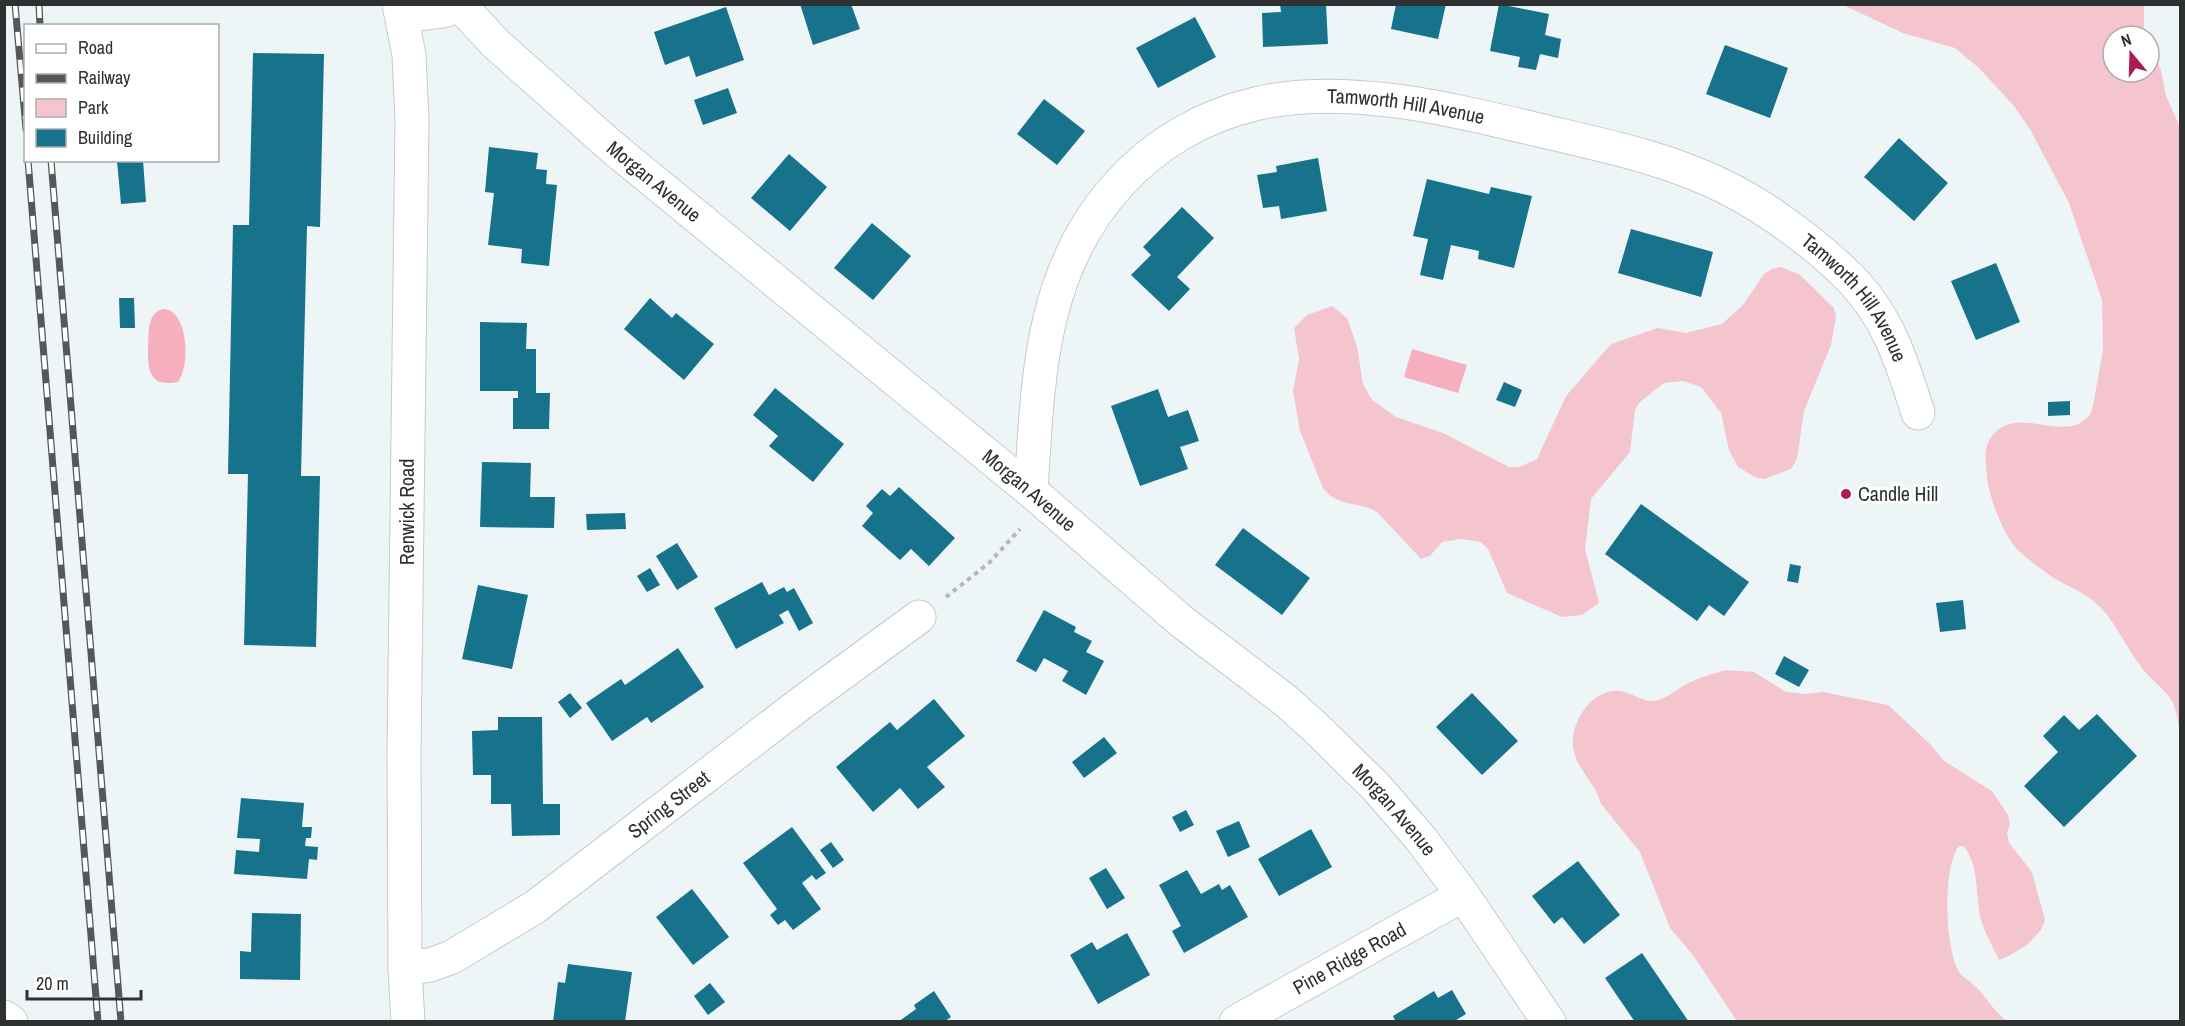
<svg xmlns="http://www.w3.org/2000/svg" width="2185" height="1026" viewBox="0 0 2185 1026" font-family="'Archivo Narrow',sans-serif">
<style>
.green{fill:#f5c5cf}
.water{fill:#f7aebe}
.building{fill:#17738b}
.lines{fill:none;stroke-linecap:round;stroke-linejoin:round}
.minor-casing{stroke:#c4cbce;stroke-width:35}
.path{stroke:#b2b8ba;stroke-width:4;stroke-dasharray:4.5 4.5;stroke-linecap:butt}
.minor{stroke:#fff;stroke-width:33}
.rail-casing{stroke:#54585a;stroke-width:7}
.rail{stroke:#fff;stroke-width:4.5;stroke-dasharray:14;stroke-linecap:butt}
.poi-dot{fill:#ac1c54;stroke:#fff;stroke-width:2}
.labels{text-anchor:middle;stroke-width:6;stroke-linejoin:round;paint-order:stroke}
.street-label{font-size:20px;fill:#2e3132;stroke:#fff}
.poi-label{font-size:20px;fill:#2e3132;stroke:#fff;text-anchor:start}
</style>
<rect width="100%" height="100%" fill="#edf5f7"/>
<!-- green -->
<path class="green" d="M1843 5H2144V27L2147 36H2113V72H2149V40L2161 70 2166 96 2180 127V733C2178 722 2176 706 2170 698 2162 687 2150 679 2142 668 2128 650 2118 628 2104 611 2090 595 2071 588 2054 578 2044 571 2023 556 2015 547 2002 531 1988 495 1987 475 1986 463 1983 450 1990 439 2016 399 2070 450 2092 411L2103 350 2102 300 2069 203 2031 131 2014 106 1979 68 1955 48 1903 33Z
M1781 267 1799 274 1834 308 1836 317 1831 345 1804 411 1797 459 1791 469 1764 479 1755 477 1738 467 1729 450 1721 413 1701 387 1683 381 1664 383 1640 402 1635 410 1630 452 1591 499 1585 549 1599 603 1582 615 1562 617 1507 593 1488 549 1481 542 1461 539 1442 542 1430 556 1421 559 1378 513C1360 500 1339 509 1323 488L1300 431 1293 391 1299 359 1294 328 1307 315 1332 306 1347 318 1357 346 1363 384 1372 400 1396 417 1443 433 1509 467H1519L1537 459 1566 396 1611 344 1658 328 1686 333 1722 324 1743 305 1764 274 1772 269Z
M1726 670 1754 672 1786 692 1805 694 1823 692 1888 705 1931 745 1944 761 1992 791 2008 815 2010 824 2007 833 2009 843 2032 872 2045 920 2041 930 2027 945 2007 957 1999 960C1993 947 1985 933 1981 920 1975 895 1980 868 1964 846H1959C1942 868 1945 948 1959 972 1963 978 1971 981 1976 987 1987 998 1994 1012 2007 1021H1737L1693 955 1670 928 1640 852 1601 804C1597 785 1579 772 1574 752 1567 726 1591 688 1620 691 1632 692 1643 703 1655 701 1666 699 1677 689 1687 684 1699 677 1713 674 1726 670Z"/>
<!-- water -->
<path class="water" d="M164 309C189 311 190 367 178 382 147 388 148 368 148 344 149 336 148 328 151 320 153 314 158 310 164 309Z
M1412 349 1467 365 1458 393 1404 377Z"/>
<!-- building -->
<path class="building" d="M800 4H851L860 29 813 45Z
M1280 4H1326L1328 44 1263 47 1262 13 1281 12Z
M1396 4H1446L1438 39 1391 29Z
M1499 4 1549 14 1545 35 1561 39 1558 58 1540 54 1536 70 1518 67 1520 57 1490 51Z
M726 7 744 60 696 77 689 56 665 65 654 32Z
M1195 17 1216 57 1158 88 1136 48Z
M1725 45 1788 68 1770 118 1706 94Z
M253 53 324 54 320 227 307 226 301 476H320L316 647 244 645 248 474H228L233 225H249Z
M728 88 737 113 703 125 694 100Z
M1044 99 1085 131 1057 165 1017 134Z
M1899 138 1948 183 1914 221 1864 177Z
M489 147 538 153 536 169 547 170 546 184 557 185 549 266 521 263 522 249 488 245 494 193 485 192Z
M789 154 827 187 790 231 751 198Z
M1318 158 1327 211 1281 219 1279 206 1263 208 1257 175 1277 172 1276 166Z
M143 160 146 202 121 204 117 161Z
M1427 179 1489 194 1491 187 1532 196 1514 268 1478 259 1479 251 1451 245 1443 280 1420 275 1428 239 1413 236Z
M1182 207 1214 238 1177 277 1190 289 1169 311 1131 275 1151 255 1143 247Z
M872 223 911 256 873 300 834 268Z
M1631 229 1713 252 1701 297 1618 273Z
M1996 263 2020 322 1976 340 1951 281Z
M119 298H134L135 328H120Z
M650 298 672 318 676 313 714 344 684 380 624 329Z
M480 322 527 323 526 349H536V393H550L549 429H513V398H518V391H480Z
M1504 382 1522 390 1515 407 1496 400Z
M775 388 844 444 813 482 769 446 778 436 753 415Z
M1158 389 1168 417 1188 410 1199 441 1180 447 1188 469 1140 486 1111 406Z
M2070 401V415L2048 416V402Z
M482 462 531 463 530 497H555L554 528 480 527Z
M899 487 955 538 929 566 911 549 900 560 862 526 873 513 866 506 882 489 890 496Z
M1641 504 1749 582 1724 616 1709 605 1697 621 1605 554Z
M625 513 626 529 587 530 586 514Z
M1243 528 1310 578 1282 615 1215 565Z
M677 543 698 577 677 590 656 556Z
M1790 564 1801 566 1798 583 1787 581Z
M650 568 660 585 647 592 637 576Z
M762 582 769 595 784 587 787 592 794 588 813 623 799 631 788 610 779 615 784 623 736 649 714 608Z
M478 585 528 595 512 669 462 659Z
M1963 600 1966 629 1940 632 1936 603Z
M1044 610 1076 627 1074 632 1092 641 1086 652 1104 661 1086 695 1062 681 1068 671 1044 658 1036 672 1016 661Z
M678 648 704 687 651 723 647 717 612 741 586 703 621 679 625 685Z
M1784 656 1809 670 1799 687 1775 674Z
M570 693 582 708 570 718 558 702Z
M1472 693 1518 741 1482 775 1436 727Z
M934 699 965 736 927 767 945 787 918 809 900 788 873 812 836 767 890 722 897 730Z
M2097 714 2137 756 2064 827 2024 786 2058 752 2043 736 2064 715 2079 730Z
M498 717H542L543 804H560V835L512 836 511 804H491V775H473L472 731 498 730Z
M1104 737 1117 753 1084 778 1072 762Z
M241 798 304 803 302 827H312L311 838H306L305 846 318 847 317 860 309 859 307 879 234 874 236 850 259 852 260 839 237 838Z
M1186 810 1194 825 1180 832 1172 817Z
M1239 821 1250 847 1228 857 1216 831Z
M792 827 826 873 816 880 812 875 802 883 821 909 793 930 785 920 778 925 770 915 777 909 743 863Z
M1311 829 1332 867 1279 896 1258 859Z
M831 842 844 860 833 868 820 850Z
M1578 861 1620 915 1584 944 1562 917 1554 924 1532 896Z
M1106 868 1125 898 1107 909 1089 878Z
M1187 870 1201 894 1219 884 1222 890 1230 885 1248 917 1184 953 1172 931 1181 926 1159 885Z
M692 889 729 937 693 965 656 917Z
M252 913 301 914 300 980 240 979V951L251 952Z
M1127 933 1150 975 1098 1004 1070 955 1092 942 1097 950Z
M1642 953 1689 1022H1635L1605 978Z
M568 964 632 972 625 1022H553L558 982 565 983Z
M710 983 725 1002 708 1015 694 996Z
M1452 990 1466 1014 1453 1022H1396L1393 1016 1434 991 1438 998Z
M934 991 951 1017 944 1022H898L916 1009 914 1005Z"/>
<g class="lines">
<defs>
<g id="minor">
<path d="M399 4 409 55 412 120 404 754 405 968 408 1022"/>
<path id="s1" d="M461 6 496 44 612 147 1031 491 1181 621 1286 701 1316 728 1377 788 1421 839 1463 895 1549 1022"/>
<path d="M403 16 443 11 465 4"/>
<path id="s2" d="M1031 491C1038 381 1039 271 1119 184 1155 144 1203 116 1255 104 1347 82 1458 111 1547 132 1607 146 1669 159 1725 187 1766 207 1817 245 1849 277 1888 316 1902 362 1918 413"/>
<path id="s3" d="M405 968 430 965 452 957 535 907 804 701 919 617"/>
<path d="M4 1017 11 1022"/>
<path id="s4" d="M1236 1022 1463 895"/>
</g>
</defs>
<!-- minor casing -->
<use href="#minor" class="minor-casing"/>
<!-- path -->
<path class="path" d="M946 597 989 563 1020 529"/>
<!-- minor -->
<use href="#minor" class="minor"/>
<defs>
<path id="rail" d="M15 4 26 129
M39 4 40 26
M28 160 98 1022
M51 160 121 1022"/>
</defs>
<!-- rail casing -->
<use href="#rail" class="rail-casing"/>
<!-- rail -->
<use href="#rail" class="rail"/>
</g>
<!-- markers -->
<circle class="poi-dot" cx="1846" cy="494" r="6"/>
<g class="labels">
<!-- street labels -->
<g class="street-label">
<text dy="7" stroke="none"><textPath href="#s2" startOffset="639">Tamworth Hill Avenue</textPath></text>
<text dy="7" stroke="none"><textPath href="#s1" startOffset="261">Morgan Avenue</textPath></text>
<text dy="7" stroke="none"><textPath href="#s2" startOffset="1143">Tamworth Hill Avenue</textPath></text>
<text dy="7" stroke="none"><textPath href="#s1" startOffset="747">Morgan Avenue</textPath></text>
<text transform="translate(407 512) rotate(-90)" y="7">Renwick Road</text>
<text dy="7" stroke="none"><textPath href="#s3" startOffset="314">Spring Street</textPath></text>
<text dy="7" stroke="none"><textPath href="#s1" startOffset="1233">Morgan Avenue</textPath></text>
<text dy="7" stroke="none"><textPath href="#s4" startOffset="130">Pine Ridge Road</textPath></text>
</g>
<!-- poi labels -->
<g class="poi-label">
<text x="1858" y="501">Candle Hill</text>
</g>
</g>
<!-- border -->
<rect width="2185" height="1026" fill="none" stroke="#2e3132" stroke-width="12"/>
<!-- legend -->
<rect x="24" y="24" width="195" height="138" fill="#ffffff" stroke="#abadad" stroke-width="1.5"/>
<rect x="36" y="44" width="30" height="9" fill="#ffffff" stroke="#abadad" stroke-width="1.5"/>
<text x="78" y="54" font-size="18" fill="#2e3132">Road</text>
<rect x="36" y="74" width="30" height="9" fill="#54585a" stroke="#abadad" stroke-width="1.5"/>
<text x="78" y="84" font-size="18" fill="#2e3132">Railway</text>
<rect x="36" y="99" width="30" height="18" fill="#f5c5cf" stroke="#abadad" stroke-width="1.5"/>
<text x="78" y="114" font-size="18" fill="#2e3132">Park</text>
<rect x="36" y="129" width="30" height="18" fill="#17738b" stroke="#abadad" stroke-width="1.5"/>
<text x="78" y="144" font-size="18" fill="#2e3132">Building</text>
<!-- north arrow -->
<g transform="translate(2131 54) rotate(341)"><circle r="28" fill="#ffffff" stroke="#abadad" stroke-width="1.5"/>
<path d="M0-4.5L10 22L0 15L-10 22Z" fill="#ac1c54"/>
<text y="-9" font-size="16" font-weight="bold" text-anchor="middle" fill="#2e3132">N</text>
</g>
<!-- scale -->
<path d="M27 990v9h114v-9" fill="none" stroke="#2e3132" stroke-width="3"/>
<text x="36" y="990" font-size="18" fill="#2e3132" stroke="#ffffff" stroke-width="4.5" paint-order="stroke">20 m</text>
</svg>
